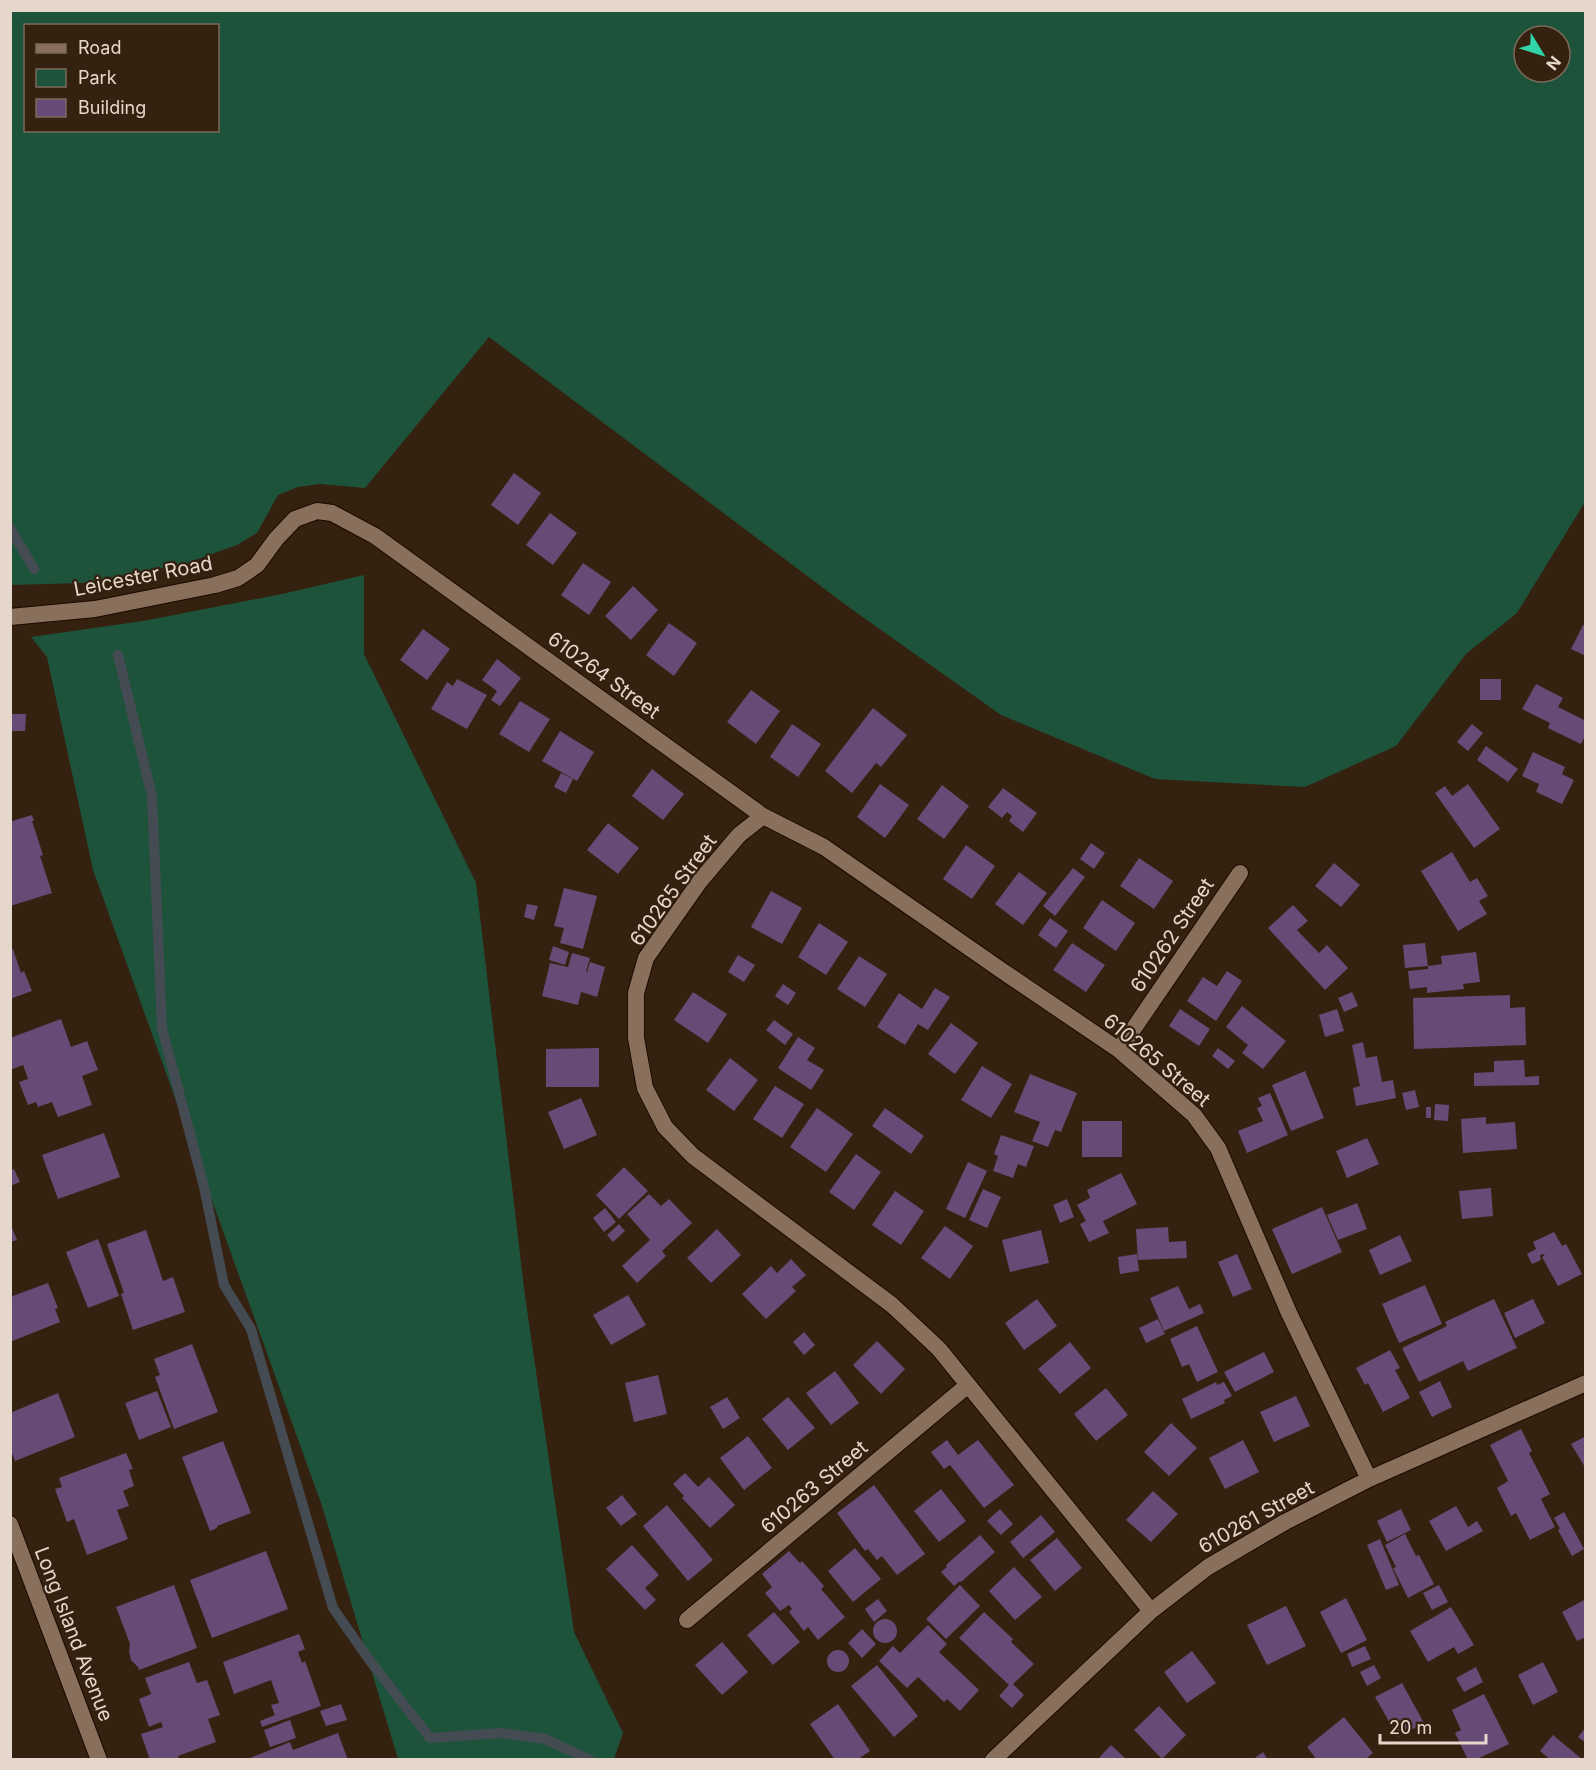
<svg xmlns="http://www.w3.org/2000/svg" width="1596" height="1770" viewBox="0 0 1596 1770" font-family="Inter,sans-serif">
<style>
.green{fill:#1e533b;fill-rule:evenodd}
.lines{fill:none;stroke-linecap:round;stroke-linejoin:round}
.stream{stroke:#454b53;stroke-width:10}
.building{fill:#664b76}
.minor-casing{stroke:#1c0900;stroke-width:18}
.minor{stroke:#89705c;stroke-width:16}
.labels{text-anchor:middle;stroke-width:4.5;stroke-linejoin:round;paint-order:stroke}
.street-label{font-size:20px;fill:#e6d7cd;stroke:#35210f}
</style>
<rect width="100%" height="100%" fill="#35210f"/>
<!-- green -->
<path class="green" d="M10 11H1585V502L1517 613 1466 654 1396 746 1305 787 1155 779 1001 715 850 608 489 337 365 488 320 484 298 487 278 495 257 533 237 545 184 564 82 583 11 585ZM26 26H218V130H26ZM1524 36H1560V72H1524Z
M364 575V654L476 883 525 1296 574 1632 623 1733 614 1759H398L322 1506 93 870 47 657 31 637 143 621 282 594Z"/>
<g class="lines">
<!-- stream -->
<path class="stream" d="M10 528 34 569
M118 655 152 796 162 1028 204 1187 224 1285 251 1329 333 1608 370 1661 430 1738 501 1733 545 1739 590 1760"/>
</g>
<!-- building -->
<path class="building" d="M514 473 541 493 518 525 491 505Z
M550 513 577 533 553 565 526 545Z
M583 563 611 582 589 615 561 595Z
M633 586 658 610 631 640 605 616Z
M669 623 697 643 674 676 646 655Z
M1583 625 1586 626V656L1571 649Z
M423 629 450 649 427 680 400 660Z
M497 659 521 678 500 706 491 700 497 691 482 680Z
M457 679 487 695 467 729 431 709 447 682 453 686Z
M1480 679H1501V700H1480Z
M1536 684 1563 698 1558 707 1586 721V734L1581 744 1548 728 1550 723 1522 709Z
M751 690 780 711 756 744 727 722Z
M520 701 550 719 529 752 499 734Z
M873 708 907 735 881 767 876 763 852 793 825 771Z
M10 714H26L25 731H10Z
M792 724 821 744 798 777 770 757Z
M1472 724 1483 733 1468 751 1457 742Z
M560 731 594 752 577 781 542 761Z
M1486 746 1518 769 1508 782 1477 760Z
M1533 752 1565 767 1562 774 1574 780 1562 804 1536 792 1539 784 1522 776Z
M652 769 684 794 663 820 632 796Z
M561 773 573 779 566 793 554 787Z
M880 784 909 805 885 838 857 817Z
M1468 784 1500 829 1474 848 1435 793 1445 786 1452 796Z
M942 785 969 806 944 839 917 819Z
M1003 788 1037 813 1023 832 1009 821 1012 816 1007 812 1002 818 988 807Z
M32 815 34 821H32L43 855 40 856 52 893 10 906V825L12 824V821Z
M608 823 639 848 618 874 587 850Z
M1091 843 1105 853 1094 869 1080 859Z
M966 845 995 866 972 899 943 879Z
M1452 852 1470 882 1477 878 1488 896 1479 901 1487 914 1458 931 1421 871Z
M1139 858 1173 881 1154 909 1120 886Z
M1334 863 1360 885 1341 907 1315 886Z
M1073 868 1085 877 1055 916 1043 906Z
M1019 872 1047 893 1023 925 995 904Z
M564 888 597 896 583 949 560 943 564 928 554 926Z
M771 891 802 908 782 944 751 927Z
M1102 900 1135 923 1116 951 1083 928Z
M527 904 538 906 534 920 524 917Z
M1293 905 1308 921 1297 930 1319 953 1327 945 1348 968 1325 990 1268 928Z
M1050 918 1068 931 1056 948 1038 935Z
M819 923 848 942 826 975 798 957Z
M1072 943 1105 965 1086 992 1053 970Z
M1425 943 1428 966 1442 964 1441 956 1476 952 1480 982 1463 984 1464 989 1427 993V987L1410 989 1408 971 1428 969V966L1405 968 1403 945Z
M553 946 569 952 565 965 549 960Z
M13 949 21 973 24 971 32 991 10 999V950Z
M572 953 590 958 586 972H587L590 962 605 967 597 997 581 992 578 1005 542 996 550 963 568 967Z
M738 955 755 965 744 982 728 972Z
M859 956 887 974 865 1007 837 989Z
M1227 971 1242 981 1216 1021 1187 1001 1203 977 1217 986Z
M783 984 796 993 788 1005 775 996Z
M935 988 950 997 928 1030 918 1024 905 1045 877 1027 899 993 922 1009Z
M693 992 727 1014 708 1043 674 1020Z
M1352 992 1358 1006 1344 1012 1338 998Z
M1510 995V1008L1525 1007 1526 1045 1414 1049 1413 998Z
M1242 1006 1286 1041 1263 1069 1242 1053 1248 1045 1226 1027Z
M1180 1009 1210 1029 1199 1046 1169 1026Z
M1337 1009 1344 1031 1325 1037 1319 1015Z
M61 1019 71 1047 87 1041 98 1070 82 1076 92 1105 58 1117 52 1102 38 1107 36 1102 28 1105 19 1082 28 1079 23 1065 10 1070V1038Z
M774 1020 793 1034 785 1045 766 1030Z
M951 1023 978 1043 955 1074 928 1054Z
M798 1037 815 1048 807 1060 824 1070 811 1090 778 1068Z
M1363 1042 1366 1058 1377 1056 1382 1082 1393 1080 1396 1098 1356 1106 1353 1088 1360 1086 1352 1045Z
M599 1048V1087H546V1049Z
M1218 1048 1235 1061 1228 1069 1212 1056Z
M730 1058 758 1080 734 1111 706 1090Z
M1524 1060 1525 1077 1539 1076V1085L1474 1086V1073L1494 1072V1061Z
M982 1066 1012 1084 991 1118 961 1100Z
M1305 1071 1324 1118 1291 1131 1272 1085Z
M1030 1074 1077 1093 1061 1132 1055 1130 1048 1147 1032 1141 1040 1122 1014 1112Z
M775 1086 804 1104 782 1138 753 1119Z
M1415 1090 1419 1107 1406 1110 1402 1093Z
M1270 1093 1288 1135 1247 1153 1238 1131 1263 1121 1257 1108 1262 1106 1258 1098Z
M581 1098 597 1135 564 1149 548 1112Z
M1435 1104 1449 1105 1448 1121 1434 1120Z
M1426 1107H1431V1118H1426Z
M817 1108 853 1134 826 1172 790 1147Z
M885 1108 924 1136 911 1154 872 1126Z
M1486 1117V1124L1515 1122 1517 1149 1463 1153 1461 1119Z
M1082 1121H1122V1157H1082Z
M104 1133 120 1177 58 1199 42 1155Z
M1001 1135 1034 1146 1026 1167 1018 1164 1013 1178 993 1171 998 1156 994 1154Z
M1367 1138 1379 1164 1347 1178 1336 1151Z
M856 1154 881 1172 854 1210 829 1192Z
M968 1162 987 1171 965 1218 946 1209Z
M624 1167 648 1191 619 1219 596 1195Z
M14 1169 20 1182 10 1186V1171Z
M1121 1173 1137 1204 1103 1221 1109 1233 1089 1242 1080 1224 1086 1221 1077 1205 1090 1198 1087 1190Z
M1491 1188 1493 1216 1462 1219 1459 1191Z
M983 1189 1001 1197 987 1228 969 1220Z
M895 1191 924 1211 901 1245 872 1225Z
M649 1194 661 1206 669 1199 692 1223 662 1251 666 1256 637 1283 622 1266 650 1240 627 1214Z
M1067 1199 1074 1217 1060 1223 1053 1205Z
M1357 1203 1367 1229 1338 1240 1327 1215Z
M1322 1207 1342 1252 1292 1274 1272 1229Z
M605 1208 616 1222 604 1232 593 1218Z
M10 1223 17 1240 10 1242Z
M619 1224 625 1231 613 1242 607 1235Z
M945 1226 973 1246 950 1279 921 1258Z
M1168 1227 1169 1242 1186 1241 1187 1258 1138 1260 1136 1229Z
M717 1229 741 1255 711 1283 687 1258Z
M146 1230 163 1281 173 1277 185 1312 133 1330 121 1294 124 1293 107 1244Z
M1041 1230 1049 1263 1010 1272 1002 1240Z
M1554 1232 1562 1246 1566 1244 1582 1274 1558 1286 1542 1257 1545 1255 1542 1254 1540 1256 1541 1260 1532 1264 1527 1254 1536 1249 1533 1242Z
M1400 1235 1412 1261 1380 1275 1369 1250Z
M98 1239 119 1296 88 1308 66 1252Z
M1137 1254 1139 1271 1120 1274 1118 1257Z
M1237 1254 1252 1289 1233 1297 1218 1262Z
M791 1259 806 1275 792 1287 796 1291 766 1319 742 1294 771 1266 777 1273Z
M48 1283 58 1308 55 1309 60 1322 10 1342V1297Z
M1425 1285 1442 1324 1399 1343 1382 1304Z
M1178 1286 1189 1309 1200 1304 1204 1313 1164 1331 1150 1298Z
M628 1295 646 1325 611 1345 593 1315Z
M1037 1299 1057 1326 1024 1350 1005 1323Z
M1494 1299 1517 1348 1468 1371 1463 1361 1419 1382 1402 1348 1447 1326 1445 1322Z
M1533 1299 1545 1323 1515 1338 1504 1313Z
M1158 1319 1165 1334 1146 1343 1139 1328Z
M1197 1326 1218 1372 1197 1382 1189 1364 1182 1367 1170 1339Z
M804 1332 815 1345 804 1355 793 1342Z
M877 1341 905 1369 881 1394 853 1365Z
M1070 1342 1091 1368 1060 1394 1038 1369Z
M192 1344 218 1412 174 1429 155 1377 160 1375 154 1359Z
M1390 1350 1400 1368 1395 1370 1410 1398 1383 1412 1368 1383 1365 1385 1356 1368Z
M1264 1352 1274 1372 1235 1392 1224 1372Z
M835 1371 859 1403 831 1425 806 1393Z
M658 1375 667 1414 634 1422 625 1383Z
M1440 1381 1452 1407 1432 1417 1419 1392Z
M1216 1382 1217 1385 1224 1382 1232 1396 1224 1400 1225 1403 1191 1419 1182 1399Z
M1106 1388 1128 1415 1096 1441 1074 1414Z
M157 1391 171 1427 139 1440 125 1403Z
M58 1393 75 1437 15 1461 10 1448V1413Z
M1296 1396 1310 1426 1274 1442 1260 1412Z
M727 1397 740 1418 723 1429 710 1407Z
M788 1397 815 1428 788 1450 762 1419Z
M1171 1423 1197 1448 1169 1476 1144 1452Z
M1521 1429 1532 1451 1529 1453 1550 1494 1541 1499 1555 1527 1530 1540 1516 1513 1511 1516 1497 1488 1508 1481 1490 1445Z
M748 1436 772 1468 744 1490 720 1458Z
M1586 1436V1469L1571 1444Z
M947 1440 958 1455 978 1440 1014 1485 984 1508 950 1465 944 1469 931 1452Z
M1243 1440 1259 1472 1225 1489 1209 1458Z
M223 1441 251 1513 217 1526V1528L210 1531 182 1457Z
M126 1453 133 1469 129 1470 134 1486 123 1491 129 1506 117 1510 128 1539 87 1555 74 1519 67 1522 55 1489 62 1487 59 1478Z
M685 1473 698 1487 709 1477 735 1505 710 1528 682 1498 684 1496 673 1484Z
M874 1485 925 1554 897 1575 882 1556 877 1560 868 1549 865 1551 837 1513Z
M941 1489 966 1521 939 1542 914 1511Z
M1153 1491 1178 1514 1151 1542 1126 1520Z
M622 1495 637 1514 621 1526 606 1508Z
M667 1505 713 1560 688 1581 643 1526Z
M1456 1506 1468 1527 1477 1521 1483 1531 1446 1551 1429 1521Z
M1000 1509 1013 1524 1001 1535 987 1521Z
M1401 1509 1411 1530 1387 1542 1377 1521Z
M1564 1512 1584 1549 1572 1556 1558 1530 1560 1529 1554 1518Z
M1041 1515 1055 1532 1023 1558 1010 1542Z
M1405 1534 1416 1556 1419 1555 1434 1584 1408 1598 1393 1568 1396 1567 1385 1545Z
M980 1535 995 1552 961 1582 960 1581 954 1586 941 1572 947 1567 946 1565Z
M1057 1538 1082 1568 1055 1591 1030 1560Z
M1380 1539 1399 1585 1386 1590 1367 1545Z
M632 1545 659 1575 645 1588 656 1600 645 1610 606 1569Z
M855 1548 881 1579 853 1602 828 1571Z
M266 1551 288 1609 212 1638 190 1580Z
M789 1551 800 1563 802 1561 824 1586 821 1589 845 1617 818 1640 808 1627 804 1631 789 1612 792 1609 789 1605 780 1611 765 1593 772 1587 762 1574Z
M1014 1567 1042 1597 1015 1620 989 1591Z
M174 1585 197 1648 139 1670 138 1667 131 1660 129 1651 130 1644 116 1607Z
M960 1585 980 1606 946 1639 926 1619Z
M1439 1585 1448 1602 1432 1610 1423 1593Z
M1346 1598 1367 1640 1341 1653 1320 1612Z
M878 1599 887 1611 874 1622 865 1609Z
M1586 1599V1637L1577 1641 1562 1612Z
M1286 1606 1306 1646 1267 1665 1247 1625Z
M1451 1607 1474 1645 1458 1654 1454 1647 1428 1662 1410 1631Z
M774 1612 800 1642 773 1665 747 1635Z
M984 1612 1013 1639 1011 1642 1034 1664 1013 1684 1024 1695 1012 1708 999 1696 1009 1685 959 1638Z
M873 1631a12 12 0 1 1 24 0a12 12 0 1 1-24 0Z
M928 1625 947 1644 939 1652 979 1690 960 1711 947 1699 944 1702 918 1677 907 1688 879 1661 893 1646 900 1653Z
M862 1629 876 1644 862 1658 848 1643Z
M299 1634 305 1649 298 1652 302 1663 305 1661 321 1706 262 1727 260 1721 275 1715 271 1705 279 1703 271 1680 234 1694 223 1662Z
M722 1642 748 1672 722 1695 695 1665Z
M1365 1646 1371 1659 1352 1667 1347 1654Z
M827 1661a11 11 0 1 1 22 0a11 11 0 1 1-22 0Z
M1192 1651 1216 1683 1187 1703 1164 1672Z
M189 1662 197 1683 207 1680 220 1715 208 1719 216 1742 178 1756 179 1760H150L141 1734 163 1727 161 1722 149 1727 139 1699 151 1694 145 1678Z
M1543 1662 1558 1692 1533 1705 1518 1675Z
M877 1665 918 1716 894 1737 851 1686Z
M1374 1665 1381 1678 1367 1686 1360 1672Z
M1476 1667 1483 1682 1464 1692 1456 1678Z
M1402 1683 1424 1723 1398 1737 1375 1697Z
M1484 1694 1509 1744 1475 1760H1468L1455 1733 1461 1730 1452 1710Z
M341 1704 347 1720 326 1726 320 1711Z
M838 1704 870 1751 857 1760H835L810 1724Z
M1159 1706 1186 1735 1162 1759 1134 1730Z
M1344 1717 1373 1753 1365 1760H1317L1307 1747Z
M290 1720 296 1738 270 1747 264 1730Z
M1586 1727V1743L1578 1737Z
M338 1733 348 1760H251L250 1758 290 1742 293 1750Z
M1553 1735 1583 1760H1551L1540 1751Z
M1111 1745 1127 1760H1097Z
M1263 1752 1268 1760H1252Z"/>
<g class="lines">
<defs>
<path id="minor" d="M10 617 95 609 215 585 238 578 257 565 276 539 295 519 317 511 332 513 375 536 763 816
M1119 1050 1240 873
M10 1524 99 1760
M1151 1611 939 1349 892 1305 693 1156 665 1127 645 1088 636 1038V993L646 958 700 881 739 835 763 816 824 847 1001 970 1119 1050 1194 1115 1218 1148 1289 1313 1369 1479
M687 1620 968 1385
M993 1760 1151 1611 1208 1567 1285 1522 1369 1479 1586 1383"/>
</defs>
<!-- minor casing -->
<use href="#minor" class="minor-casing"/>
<!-- minor -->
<use href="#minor" class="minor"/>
</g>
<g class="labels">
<!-- street labels -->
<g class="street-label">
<text transform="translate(143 576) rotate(-11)" y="7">Leicester Road</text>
<text transform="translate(604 675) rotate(36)" y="7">610264 Street</text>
<text transform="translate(673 890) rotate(-54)" y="7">610265 Street</text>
<text transform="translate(1172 935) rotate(-56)" y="7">610262 Street</text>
<text transform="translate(1157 1060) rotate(40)" y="7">610265 Street</text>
<text transform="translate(814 1487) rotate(-40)" y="7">610263 Street</text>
<text transform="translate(1256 1517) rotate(-29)" y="7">610261 Street</text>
<text transform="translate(74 1634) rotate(69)" y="7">Long Island Avenue</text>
</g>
</g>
<!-- border -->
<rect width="1596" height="1770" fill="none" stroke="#e6d7cd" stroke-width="24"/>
<!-- legend -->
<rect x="24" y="24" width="195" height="108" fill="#35210f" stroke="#7c6a5b" stroke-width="1.5"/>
<rect x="36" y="44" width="30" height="9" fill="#89705c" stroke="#7c6a5b" stroke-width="1.5"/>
<text x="78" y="54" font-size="18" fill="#e6d7cd">Road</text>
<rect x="36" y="69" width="30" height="18" fill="#1e533b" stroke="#7c6a5b" stroke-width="1.5"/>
<text x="78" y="84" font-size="18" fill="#e6d7cd">Park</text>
<rect x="36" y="99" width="30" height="18" fill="#664b76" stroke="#7c6a5b" stroke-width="1.5"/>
<text x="78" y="114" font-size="18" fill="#e6d7cd">Building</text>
<!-- north arrow -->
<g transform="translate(1542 54) rotate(128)"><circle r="28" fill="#35210f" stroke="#7c6a5b" stroke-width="1.5"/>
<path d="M0-4.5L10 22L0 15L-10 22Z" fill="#31d4a9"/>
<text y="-9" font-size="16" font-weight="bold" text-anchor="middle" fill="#e6d7cd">N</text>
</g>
<!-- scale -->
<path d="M1380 1734v9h106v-9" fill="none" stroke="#e6d7cd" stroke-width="3"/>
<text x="1389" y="1734" font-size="18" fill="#e6d7cd" stroke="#35210f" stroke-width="4.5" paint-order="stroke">20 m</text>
</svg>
